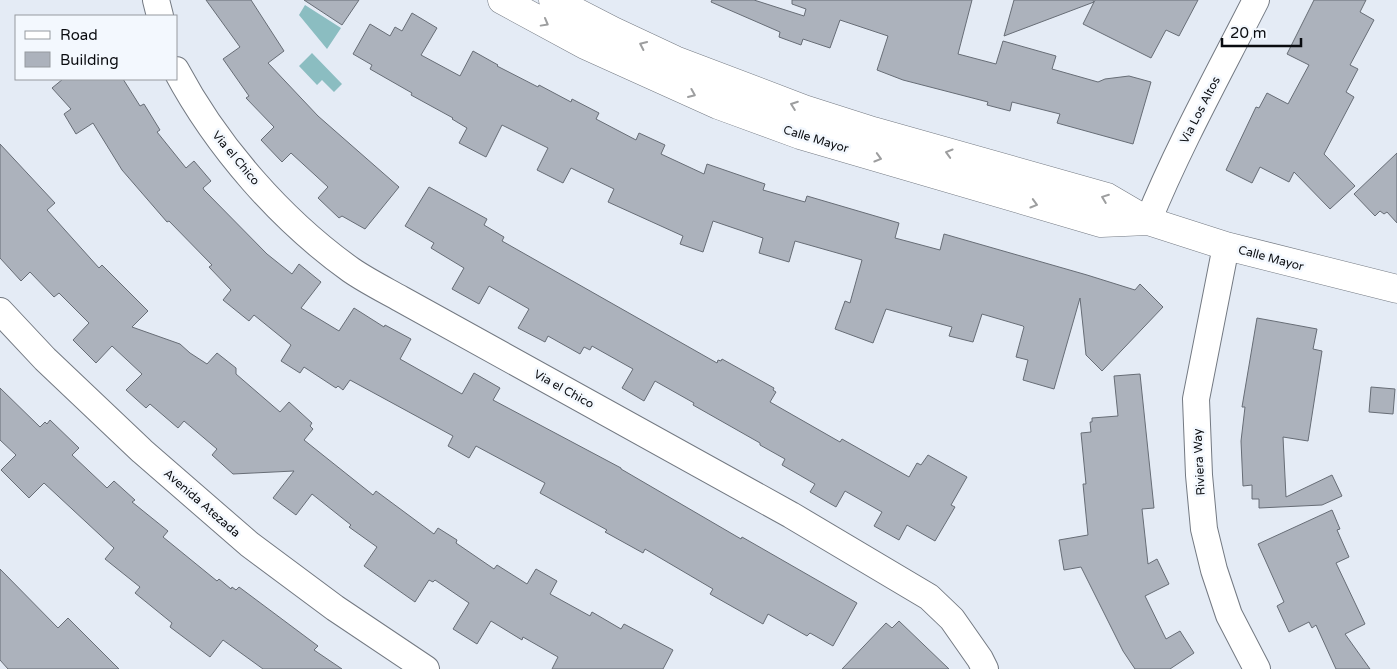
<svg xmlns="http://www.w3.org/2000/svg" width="1397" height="669" viewBox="0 0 1397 669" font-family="'Varela Round',sans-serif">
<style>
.water{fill:#8bbdc1}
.building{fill:#acb2bc;stroke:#676d76}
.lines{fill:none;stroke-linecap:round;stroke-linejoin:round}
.minor-casing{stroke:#737982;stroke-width:28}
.tertiary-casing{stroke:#737982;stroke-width:29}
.minor{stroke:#fff;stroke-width:26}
.tertiary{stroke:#fff;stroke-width:28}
.oneway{stroke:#9d9e9f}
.labels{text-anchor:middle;stroke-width:5;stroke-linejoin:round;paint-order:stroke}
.street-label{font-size:12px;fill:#0a0c10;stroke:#f3f8fe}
</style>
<rect width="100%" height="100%" fill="#e4ebf5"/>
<!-- water -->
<path class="water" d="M305 5 341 28 327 49 299 15Z
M312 53 342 84 334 92 322 80 317 85 299 66Z"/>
<!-- building -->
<path class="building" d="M206 0H251L284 51 268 63 318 116 399 187 365 229 342 216 339 218 318 198 328 187 291 153 282 162 261 140 274 127 246 98 249 96 223 59 240 47Z
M304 0H359L342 25Z
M712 0H754L804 16 806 9 792 4V0H972L958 54 996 64 1003 41 1056 56 1052 69 1098 82 1105 79 1129 76 1151 82 1133 144 1057 123 1060 114 1012 102 1010 111 987 105 988 102 903 80 877 70 888 36 840 20 830 48 803 39 801 45 779 37 780 32 711 2Z
M1014 0H1093L1094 2 1004 36Z
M1095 0H1198L1179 36 1166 30 1151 58 1083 24Z
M1314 0H1366L1360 12 1374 20 1350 65 1358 69 1346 92 1354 97 1324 154 1355 186 1330 209 1294 172 1289 182 1260 167 1252 183 1226 170 1256 107 1259 108 1267 93 1288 104 1309 65 1287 54Z
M412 13 437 28 421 55 460 76 473 51 498 65 497 66 538 87 539 85 571 102 572 99 599 113 596 119 636 140 639 133 665 145 661 154 704 174 707 164 765 184 763 190 805 202 807 196 899 223 895 238 940 250 944 234 1087 275 1135 290 1140 284 1163 307 1102 371 1086 355 1080 298 1054 389 1023 380 1028 360 1016 357 1024 327 1023 326 982 314 973 342 949 336 952 327 886 309 873 343 835 329 845 301 850 303 862 260 795 241 789 262 759 253 763 238 713 221 703 252 680 244 683 236 608 202 614 189 571 168 563 183 537 170 548 148 502 125 486 157 459 143 467 128 452 119 453 118 411 95 412 93 370 69 372 65 353 54 370 24 390 36 395 27 402 31Z
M63 79H123L140 106 144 104 160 130 157 132 186 168 194 161 211 181 203 188 204 190 267 254 292 274 299 264 321 282 301 308 339 331 354 308 384 327 385 325 411 339 400 359 462 394 474 373 500 388 493 400 621 468V469L741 539 742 537 857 603 833 646 810 633 807 636 768 614 763 624 710 594 713 589 645 549 643 553 605 532 607 530 540 493 545 483 476 446 469 458 448 446 453 436 350 380 343 390 338 386 336 388 304 367 300 373 281 361 291 345 254 315 249 321 223 300 231 290 209 267 212 265 169 221 167 222 122 170 93 123 76 134 64 114 71 109 52 88Z
M0 144 55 203 47 210 99 268 102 265 148 311 132 327 180 344 190 353 207 364 217 353 236 368V374L280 412 289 402 312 423 310 426 313 429 304 440 373 495 376 491 434 534 438 528 457 540 456 543 494 569 497 565 527 584 536 569 557 581 550 594 590 616 592 612 621 629 624 624 673 650 663 669H552L558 657 523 637 522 640 491 621 477 644 453 629 469 603 435 580 433 582 429 580 415 602 364 566 377 547 349 527 351 525 312 494 296 515 273 498 294 471 233 474 212 455 217 449 184 421 178 428 150 404 146 408 126 390 142 374 112 346 96 363 73 340 89 323 59 293 54 297 30 272 21 281 0 258Z
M1397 153V223L1387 212 1384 214 1380 211 1375 216 1354 194Z
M429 187 487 219 484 225 504 237 502 241 717 363 718 360 721 361 722 359 774 388 773 390 776 392 770 402 840 442 842 439 909 477 917 463 921 465 928 455 967 477 951 505 955 507 935 541 907 525 899 540 874 526 882 512 845 491 836 507 810 492 815 484 782 465 785 459 760 445V443L693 405 694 403 655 381 644 401 622 388 633 369 592 346 590 350 584 347 580 354 548 336 545 342 518 328 529 309 489 286 479 304 452 289 464 268 431 248 434 243 405 226Z
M1257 318 1317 329 1313 349 1322 351 1308 441 1283 437 1286 497 1332 475 1342 496 1322 505 1259 508V499H1252V485L1243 486 1241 441 1245 407H1242Z
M1140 374 1154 508 1142 509 1148 564 1157 559 1169 584 1145 596 1166 639 1180 631 1194 653 1170 669H1135L1123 651 1081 567 1064 570 1059 540 1088 535 1083 484H1086L1081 433 1091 432 1090 422H1092V418L1118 416 1114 376Z
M1371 387 1395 389 1393 414 1369 412Z
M0 388 40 427 45 422 47 424 50 420 79 448 72 455 107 488 114 481 135 500 132 502 168 531 163 537 217 581 219 579 231 589 232 587 236 590 239 587 318 646 314 650 342 669H263L223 640 210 657 170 627 172 623 135 593 140 587 105 559 114 548 44 483 29 498 1 470 16 455 0 440Z
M1332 510 1340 529 1337 530 1349 557 1336 563 1365 624 1345 634 1370 669H1336L1316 625 1312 628 1309 622 1289 632 1277 606 1284 602 1258 544Z
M0 569 58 628 68 618 119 669H8L0 660Z
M899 621 949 669H842L886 623 892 628Z"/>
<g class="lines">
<defs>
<path id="minor" d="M156 0 160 16
M176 70C217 147 281 220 351 270 367 281 385 290 401 299L791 515 929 597 952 619 980 659 985 669
M1148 221C1179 145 1219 73 1256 0
M1226 246 1196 399 1199 475 1204 529 1214 570 1229 615 1257 669
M0 311 45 359 142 451 249 544 335 608 426 669"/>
<path id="tertiary" d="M502 0 585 45 718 105 800 135 1101 223 1148 221
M553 0 613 31 675 60 804 109 873 131 1107 197 1148 221 1226 246 1397 289"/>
</defs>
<!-- minor casing -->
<use href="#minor" class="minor-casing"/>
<!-- tertiary casing -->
<use href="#tertiary" class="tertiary-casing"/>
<!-- minor -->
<use href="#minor" class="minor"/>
<!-- tertiary -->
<use href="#tertiary" class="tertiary"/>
</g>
<!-- one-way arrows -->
<defs><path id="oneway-chevron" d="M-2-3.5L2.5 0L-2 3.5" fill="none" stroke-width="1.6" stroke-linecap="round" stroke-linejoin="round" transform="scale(1.25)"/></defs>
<g class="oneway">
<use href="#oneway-chevron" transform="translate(545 23) rotate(29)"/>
<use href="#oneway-chevron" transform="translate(643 45) rotate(-155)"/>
<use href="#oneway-chevron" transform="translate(692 94) rotate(23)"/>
<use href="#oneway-chevron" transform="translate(794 105) rotate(-160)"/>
<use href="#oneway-chevron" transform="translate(949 153) rotate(-164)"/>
<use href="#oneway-chevron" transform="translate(878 158) rotate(16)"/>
<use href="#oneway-chevron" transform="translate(1105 198) rotate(-159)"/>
<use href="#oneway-chevron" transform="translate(1034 204) rotate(16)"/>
</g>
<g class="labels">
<!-- street labels -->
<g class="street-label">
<text transform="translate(1200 110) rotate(-63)" y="4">Via Los Altos</text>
<text transform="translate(816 139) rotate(17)" y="4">Calle Mayor</text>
<text transform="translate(236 158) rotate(50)" y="4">Via el Chico</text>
<text transform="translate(1271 258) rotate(15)" y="4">Calle Mayor</text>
<text transform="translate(564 389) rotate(29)" y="4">Via el Chico</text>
<text transform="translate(1199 462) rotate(-93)" y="4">Riviera Way</text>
<text transform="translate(202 503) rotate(41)" y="4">Avenida Atezada</text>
</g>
</g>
<!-- legend -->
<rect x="15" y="15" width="162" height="65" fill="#f3f8fe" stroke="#969a9f"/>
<rect x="25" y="31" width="25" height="8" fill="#ffffff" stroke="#969a9f"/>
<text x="60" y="40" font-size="15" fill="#0a0c10">Road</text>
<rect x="25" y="52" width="25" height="15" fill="#acb2bc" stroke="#969a9f"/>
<text x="60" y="65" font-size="15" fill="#0a0c10">Building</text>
<!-- scale -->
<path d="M1222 38v8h79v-8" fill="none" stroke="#0a0c10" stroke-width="2.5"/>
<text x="1230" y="38" font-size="15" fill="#0a0c10" stroke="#f3f8fe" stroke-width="4" paint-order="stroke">20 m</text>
</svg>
